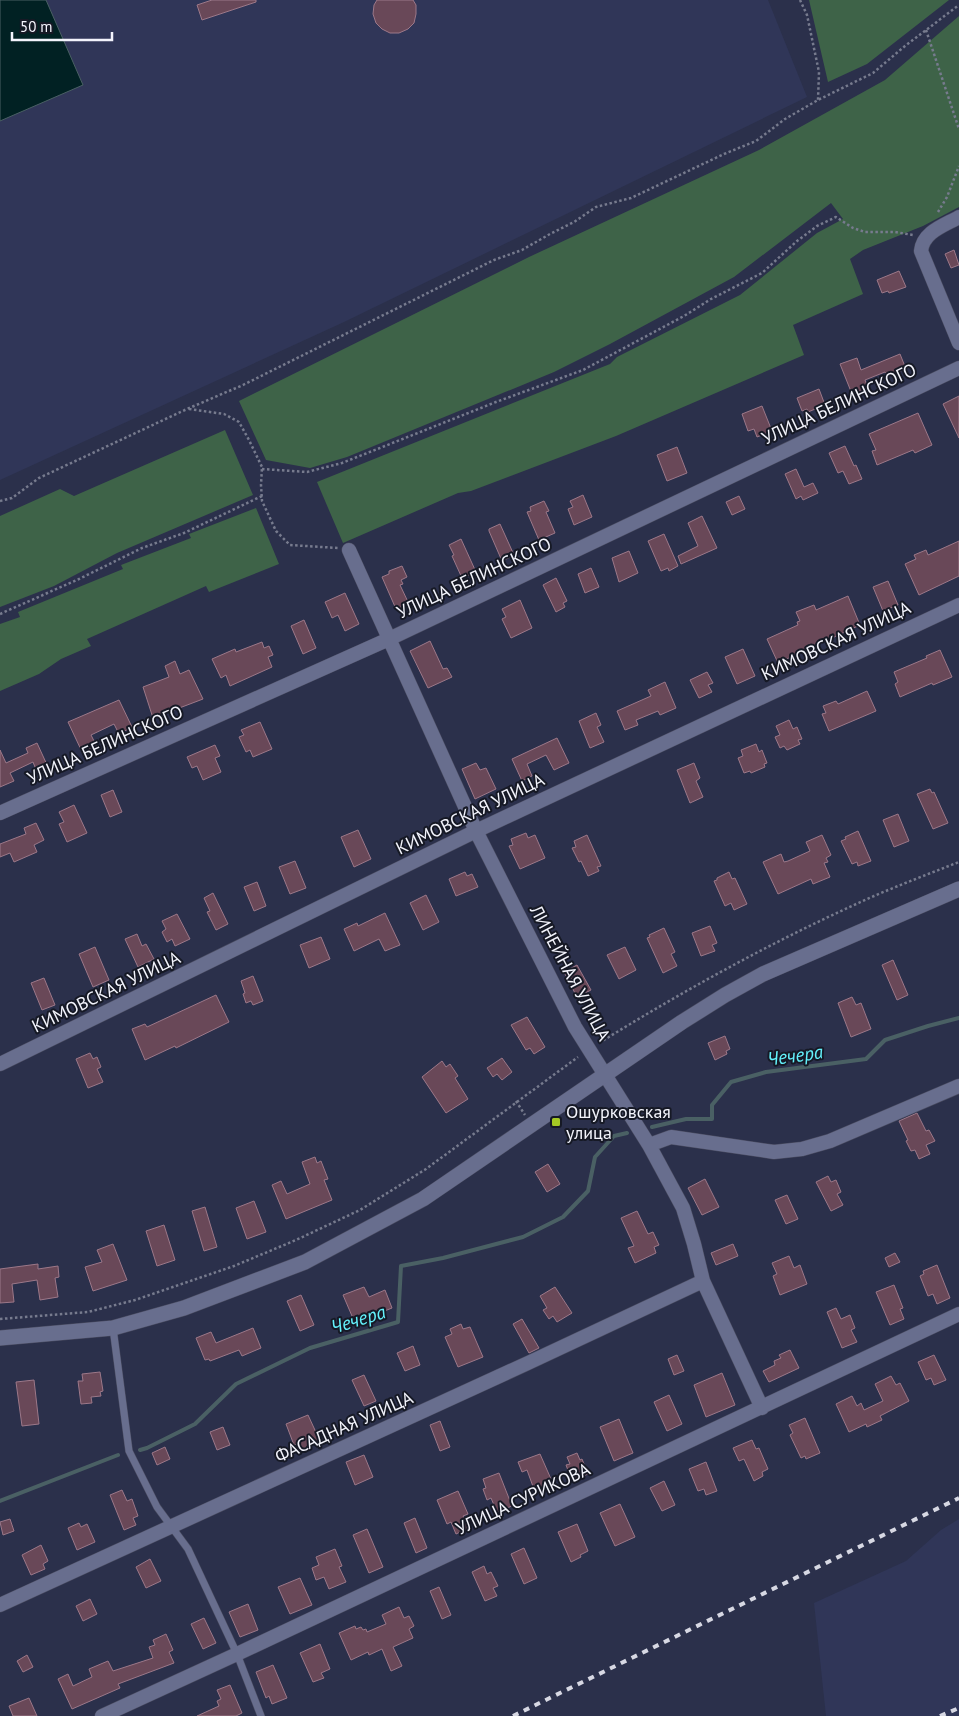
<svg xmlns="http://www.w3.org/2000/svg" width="959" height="1716" viewBox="0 0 959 1716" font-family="'PT Sans',sans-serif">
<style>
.built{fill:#303658}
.green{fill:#3e6348}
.water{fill:#012123;stroke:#4a6064}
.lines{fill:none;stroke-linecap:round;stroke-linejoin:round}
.stream{stroke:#4a6064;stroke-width:4}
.building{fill:#694858;stroke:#9c7889}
.service-casing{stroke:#4a4c61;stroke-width:8}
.minor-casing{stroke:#4a4c61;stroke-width:15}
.tertiary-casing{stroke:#4a4c61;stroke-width:16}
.path{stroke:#777b8e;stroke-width:2.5;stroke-dasharray:2.5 2.5;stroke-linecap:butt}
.service{stroke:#686e8e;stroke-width:7}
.minor{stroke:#686e8e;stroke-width:14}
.tertiary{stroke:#686e8e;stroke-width:15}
.rail{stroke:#d7d8e3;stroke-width:4;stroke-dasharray:6 6;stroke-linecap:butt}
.poi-dot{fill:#a4c824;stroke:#161925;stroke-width:2}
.labels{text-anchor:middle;stroke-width:4;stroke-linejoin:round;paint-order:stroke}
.street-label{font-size:18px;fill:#f3f4fc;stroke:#161925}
.poi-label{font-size:18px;fill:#f3f4fc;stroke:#161925;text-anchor:start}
.water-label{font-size:19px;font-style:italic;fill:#64f2fc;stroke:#161925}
</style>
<rect width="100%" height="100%" fill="#2b304b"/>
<!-- built -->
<path class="built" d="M0 0H768L807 97 344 322 0 480Z
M959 1519V1716H826L814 1603 906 1561 941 1530Z"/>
<!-- green -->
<path class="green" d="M809 0H949L867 64 828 82Z
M959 16V207L923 226 863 250 850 259 863 294 793 325 804 355 616 436 471 491 458 493 343 543 317 482 610 364 617 357 740 295 817 233 843 219 831 203 734 277 610 344 554 372 347 457 310 468 266 460 239 401 529 257 759 150 885 80Z
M225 430 253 495 117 553 54 586 0 607V516L60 489 74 496Z
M256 508 279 564 209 592 206 586 87 639 91 646 61 659 39 674 0 691V624L20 617 18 612 123 569 121 565 191 538 189 534Z"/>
<!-- water -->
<path class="water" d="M0 0H46L83 85 0 121Z"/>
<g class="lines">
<!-- stream -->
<path class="stream" d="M652 1127 686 1119H712V1105L731 1082 766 1072 866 1059 885 1040 928 1026 959 1018
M140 1450 147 1448 195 1424 236 1384 310 1348 398 1322 401 1266 443 1258 523 1237 563 1217 588 1191 595 1157 614 1136 627 1133
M0 1501 118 1455"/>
</g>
<!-- building -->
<path class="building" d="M212 0H256V2L202 20 197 5Z
M377 0H413L416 5V14L414 23 408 29 399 33H390L382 29 376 23 373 14 374 5Z
M954 250 959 265 951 268 945 254Z
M899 271 906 287 889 293 888 291 882 293 877 280Z
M900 354 906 369 887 376 885 372 865 380 868 388 852 394 840 364 857 358 861 370Z
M819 389 825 405 808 412 807 409 802 411 797 398Z
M959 396V438L943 404Z
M762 406 772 431 757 437 754 429 748 431 742 414Z
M918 413 932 445 915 453 913 450 877 465 872 451 876 450 869 434Z
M845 446 854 466 856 465 862 479 849 484 843 471 838 473 829 453Z
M677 447 687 473 667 481 657 455Z
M796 469 804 487 813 483 818 493 803 500 801 496 796 499 785 474Z
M583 495 592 517 574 525 568 509 573 507 570 501Z
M739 496 745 509 732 515 726 502Z
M544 501 549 511 546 512 555 533 539 540 527 512 531 511 530 507Z
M702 516 717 548 681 564 678 556 698 546 688 523Z
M500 524 514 555 502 561 489 531V529Z
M664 534 678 566 669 571 668 568 661 571 648 541Z
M461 539 476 572 462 578 452 556 454 555 449 545Z
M959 541V576L919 595 905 564 916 559 914 555 926 550 928 555Z
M629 551 638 573 619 582 612 558Z
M402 566 407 577 401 580 403 584 400 585 409 604 396 609 382 577 389 574V571Z
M591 568 599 587 585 593 578 574Z
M556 578 567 601 563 603 565 607 556 612 543 585Z
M888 581 898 605 883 611 873 587Z
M345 593 359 624 345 631 338 615 332 618 325 602Z
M848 596 860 625 778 663 767 639 798 625 797 622 800 621 796 612 814 605 816 610Z
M520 600 532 628 511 638 502 619 506 617 502 609Z
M304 620 316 648 303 654 291 626Z
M430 641 443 669 447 668 452 677 428 688 410 651Z
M262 642 264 648 269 646 273 655 268 657 272 667 230 686 226 675 221 678 212 659 235 649 236 652Z
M743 649 755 676 737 684 725 657Z
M940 650 952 677 933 685 932 683 900 697 895 684 898 682 894 672 927 658 926 656Z
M175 661 180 674 189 670 203 699 153 718 143 687 169 677 165 666Z
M707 672 713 683 708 685 712 692 699 698 690 680Z
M665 682 676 708 660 715 658 711 636 720 638 725 625 730 617 711 651 696 648 690Z
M867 691 876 711 829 731 822 714 826 713 823 706 836 701 838 704Z
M119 700 132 727 119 734 114 724 91 735 97 747 83 754 68 722Z
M596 713 601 725 597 727 604 742 590 748 579 721Z
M789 720 793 729 797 727 802 739 798 740 800 744 787 750 784 746 780 748 775 737 780 735 776 726Z
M260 722 272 749 253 757 250 750 246 752 239 737 244 735 241 730Z
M557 738 569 763 554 770 546 755 527 764 532 776 522 781 512 759Z
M37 743 48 767 37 772 33 762 10 773 14 781 0 787V750L6 763 28 753 26 748Z
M756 744 759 752 762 750 767 763 764 764 765 767 751 773 750 771 744 773 738 758 743 756 741 750Z
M215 745 220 756 215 758 221 772 203 780 197 766 192 768 187 757Z
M476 763 480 770 486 768 496 789 475 799 462 769Z
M694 763 700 778 696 781 703 797 690 803 677 770Z
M930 789 932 793 934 792 948 823 933 829 917 794Z
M113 790 122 812 110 817 101 795Z
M74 805 87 833 67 842 59 824 64 822 59 812Z
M898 814 909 841 894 847 883 820Z
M36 823 44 840 34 845 37 852 14 862 10 853 0 857V844L26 834 24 828Z
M358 830 371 859 354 867 341 837Z
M858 831 871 861 858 866 857 862 852 864 841 841 846 839 845 837Z
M526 833 528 838 535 835 545 858 520 869 509 846 513 845 511 839Z
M587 835 601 866 597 867 599 871 588 876 581 861 579 862 572 848 576 847 574 841Z
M822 835 831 855 826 858 828 862 824 863 830 877 813 884 811 879 778 894 763 862 781 854 784 862 788 861 810 851 806 842Z
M295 861 306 888 290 894 279 867Z
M465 872 467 876 472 874 478 887 456 896 449 879Z
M729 872 732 879 735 878 747 904 734 910 731 903 725 906 714 881 717 880V878Z
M257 882 266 906 254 911 244 887Z
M213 893 228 924 216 930 207 912 210 911 204 898Z
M426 895 439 922 423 930 410 903Z
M385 913 400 945 385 951 379 939 354 951 344 929 357 923 358 926Z
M177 914 190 939 175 946 172 939 167 942 162 932 166 929 162 921Z
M710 926 717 943 712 945 715 951 701 956 692 933Z
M664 928 675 952 671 954 677 966 663 973 647 938 650 937 649 935Z
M137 934 142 946 146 944 154 959 138 967 125 939Z
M321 937 330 959 309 968 300 945Z
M95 947 109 980 93 987 79 954Z
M625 947 636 970 619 979 607 955Z
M893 960 908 995 897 1000 882 965Z
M577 965 591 990 577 997 564 972Z
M253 976 263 1001 253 1005 251 1001 246 1003 243 994 245 993 241 981Z
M44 978 55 1005 42 1010 31 983Z
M216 995 229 1022 176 1048 175 1046 145 1060 132 1029 145 1024 147 1027Z
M852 997 856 1005 861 1003 871 1029 851 1037 838 1003Z
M527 1017 545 1047 534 1054 530 1048 526 1050 511 1025Z
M725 1036 730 1049 726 1051 727 1054 715 1060 708 1043Z
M90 1053 93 1059 97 1057 101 1067 97 1069 103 1082 88 1088 76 1059Z
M502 1058 512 1072 502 1080 497 1074 493 1077 487 1068Z
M442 1061 446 1067 450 1064 458 1076 455 1078 468 1099 446 1113 422 1077Z
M917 1113 926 1131 929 1130 935 1141 926 1145 930 1154 919 1159 915 1150 911 1151 906 1141 908 1140 899 1121Z
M315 1157 317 1163 321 1161 328 1179 324 1180 332 1200 286 1219 272 1185 281 1181 287 1194 310 1184 302 1162Z
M548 1164 560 1184 547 1192 535 1172Z
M828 1176 831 1182 836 1180 841 1192 837 1194 843 1205 831 1211 816 1182Z
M705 1179 719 1207 702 1215 688 1188Z
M787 1195 798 1219 786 1224 775 1200Z
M254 1201 266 1232 247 1239 236 1208Z
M205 1207 217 1247 204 1251 192 1211Z
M637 1211 648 1234 653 1232 659 1245 654 1247 656 1253 635 1263 628 1248 634 1246 621 1218Z
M164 1225 175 1260 157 1266 146 1231Z
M113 1244 127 1280 93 1291 85 1267 102 1262 97 1250Z
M733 1244 738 1256 716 1265 711 1253Z
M895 1253 900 1262 889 1267 885 1258Z
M789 1256 794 1268 800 1265 807 1284 780 1295 773 1276 777 1274 772 1263Z
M38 1264V1269L58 1266 59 1277 55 1278 58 1297 40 1300 37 1280 12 1284 14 1302 0 1303V1269Z
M937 1265 950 1298 937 1304 933 1294 928 1296 920 1276 924 1274 923 1271Z
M894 1285 903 1308 900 1309 904 1319 890 1325 876 1292Z
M364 1287 369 1297 385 1290 392 1308 355 1323 343 1295Z
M555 1287 572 1313 557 1322 553 1316 549 1319 543 1310 547 1308 540 1296Z
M301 1295 314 1325 300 1331 287 1301Z
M836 1308 841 1319 850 1315 855 1328 851 1330 857 1342 842 1348 827 1312Z
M522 1319 539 1348 529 1353 513 1324Z
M461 1324 463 1329 470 1327 483 1357 458 1367 445 1337 452 1334 450 1329Z
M253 1328 261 1348 242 1356 239 1350 210 1361 209 1359 205 1360 196 1338 211 1332 216 1343Z
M413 1346 420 1365 405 1371 397 1353Z
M790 1350 799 1368 769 1382 763 1371 775 1365 774 1361 781 1358 779 1355Z
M677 1355 684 1371 674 1375 668 1359Z
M934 1355 946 1380 934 1385 931 1378 926 1380 918 1362Z
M100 1372 103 1391 100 1392 101 1396 91 1397 92 1403 81 1404 78 1381H83L82 1374Z
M722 1373 735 1405 706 1417 694 1385Z
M364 1375 376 1401 364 1406 352 1380Z
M891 1376 896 1385 900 1383 909 1401 880 1416 882 1420 867 1427 866 1424 849 1432 836 1404 852 1396 857 1406 861 1403 864 1410 883 1401 875 1384Z
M34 1380 39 1424 22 1426 16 1382Z
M669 1395 682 1424 667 1431 654 1402Z
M308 1415 320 1441 303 1449 300 1443 294 1445 286 1424Z
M805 1418 820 1453 806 1459 805 1456 801 1458 790 1435 793 1433 789 1425Z
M619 1419 633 1453 614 1461 600 1427Z
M440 1421 450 1447 440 1451 430 1425Z
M223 1427 230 1445 217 1450 210 1432Z
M752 1440 756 1449 759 1448 768 1469 762 1472 763 1476 754 1481 744 1459 739 1461 733 1448Z
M165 1447 170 1459 157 1465 152 1453Z
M577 1453 580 1460 582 1459 588 1474 572 1481 566 1465 570 1464 567 1457Z
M540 1454 551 1479 547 1481 549 1487 535 1492 527 1470 522 1472 518 1462Z
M364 1455 373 1477 355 1485 346 1462Z
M706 1462 717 1491 706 1495 704 1489 698 1491 689 1469Z
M499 1473 512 1506 497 1512 491 1498 487 1500 483 1489 486 1488 483 1479Z
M664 1481 675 1505 662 1511 650 1488Z
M122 1490 127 1501 132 1499 138 1516 133 1518 136 1525 124 1530 110 1495Z
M458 1491 468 1514 463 1516 469 1528 456 1534 451 1522 447 1524 437 1500Z
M620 1504 635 1537 615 1546 600 1513Z
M415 1518 427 1548 416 1553 404 1523Z
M10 1519 14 1531 3 1535 0 1522Z
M79 1523 81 1527 87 1524 95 1542 77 1550 68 1528Z
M577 1524 588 1551 580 1555 581 1557 571 1562 558 1532Z
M367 1529 383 1567 369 1573 353 1535Z
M41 1545 48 1561 43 1564 45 1569 31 1575 22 1555Z
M524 1548 537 1578 524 1584 511 1554Z
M335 1549 342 1566 339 1567 346 1582 329 1589 324 1577 316 1580 312 1568 319 1565 316 1557Z
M150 1559 161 1581 146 1588 136 1567Z
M484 1566 487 1574 491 1572 498 1586 493 1588 497 1596 485 1601 472 1572Z
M300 1578 312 1605 290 1614 278 1587Z
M439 1587 451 1615 442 1619 430 1591Z
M90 1599 97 1614 83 1621 76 1606Z
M248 1604 258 1630 240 1637 229 1612Z
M399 1607 404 1618 409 1616 414 1626 409 1629 413 1638 393 1647 402 1666 391 1671 382 1649 369 1655 368 1652 351 1660 339 1633 355 1626 356 1629 361 1627 363 1630 366 1629 367 1632 386 1624 382 1615Z
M204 1618 216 1643 203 1649 191 1624Z
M166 1634 173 1650 169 1652 174 1663 118 1684 120 1688 72 1709 58 1679 68 1674 73 1686 92 1677 89 1669 108 1661 113 1671 153 1658 149 1647 155 1645 153 1640Z
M320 1644 330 1669 321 1673 324 1678 313 1682 300 1653Z
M27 1655 33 1667 23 1672 17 1661Z
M273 1665 287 1698 272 1704 269 1696 266 1698 256 1672Z
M230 1685 242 1713 236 1716H197L219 1706 217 1701 221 1699 217 1690Z
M29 1698 37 1716H13L9 1706Z"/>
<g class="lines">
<defs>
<path id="service" d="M113 1328 129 1451 157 1507 188 1549 237 1654 261 1716"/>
<path id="minor" d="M959 217C943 226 923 232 921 251L959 343
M349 550 476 831 575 1027 649 1145 683 1208 694 1244 703 1281 762 1408
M0 813 389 639 959 368
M0 1064 476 831 959 605
M649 1145 671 1137 774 1152 802 1149 830 1141 959 1086
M0 1605 528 1363 703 1281
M102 1716 237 1654 959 1314"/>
<path id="tertiary" d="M0 1338 113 1328 184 1308 305 1262 423 1199 682 1022 725 995 763 974 959 889"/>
</defs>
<!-- service casing -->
<use href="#service" class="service-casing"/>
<!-- minor casing -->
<use href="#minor" class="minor-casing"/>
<!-- tertiary casing -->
<use href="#tertiary" class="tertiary-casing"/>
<!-- path -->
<path class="path" d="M800 0 807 15 819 72 818 100
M926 30 959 129
M938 212 947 197 959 166
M189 409 224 414 239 422 249 440 262 467 261 485 262 501 276 531 290 545 338 548
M262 469 307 472 342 463 496 402 583 370 684 316 711 299 762 273 797 241 817 226 836 217 853 228 865 232H895L913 235
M0 501 12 498 39 478 187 409 243 385 494 260 522 250 550 234 574 222 596 207 631 198 724 154 756 141 785 119 818 100 873 73 905 46 959 5
M0 614 79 579 142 548 184 533 262 496
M599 1043C688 988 779 938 874 896 902 884 931 873 959 862
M516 1101 525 1115
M0 1319 88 1312 135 1300 234 1266 296 1240 360 1210 426 1169 578 1057"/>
<!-- service -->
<use href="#service" class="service"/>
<!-- minor -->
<use href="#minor" class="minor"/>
<!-- tertiary -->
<use href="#tertiary" class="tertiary"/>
<!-- rail -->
<path class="rail" d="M513 1716 959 1498
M940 1716 959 1708"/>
</g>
<!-- markers -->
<rect class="poi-dot" x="551" y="1117" width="10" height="10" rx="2.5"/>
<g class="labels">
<!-- street labels -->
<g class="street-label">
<text transform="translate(839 404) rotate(-25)" y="6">УЛИЦА БЕЛИНСКОГО</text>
<text transform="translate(474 578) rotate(-25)" y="6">УЛИЦА БЕЛИНСКОГО</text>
<text transform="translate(836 641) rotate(-25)" y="6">КИМОВСКАЯ УЛИЦА</text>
<text transform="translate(105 745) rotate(-24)" y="6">УЛИЦА БЕЛИНСКОГО</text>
<text transform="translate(470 814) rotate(-26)" y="6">КИМОВСКАЯ УЛИЦА</text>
<text transform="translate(570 973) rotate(62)" y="6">ЛИНЕЙНАЯ УЛИЦА</text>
<text transform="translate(106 992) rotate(-26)" y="6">КИМОВСКАЯ УЛИЦА</text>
<text transform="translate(344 1427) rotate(-24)" y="6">ФАСАДНАЯ УЛИЦА</text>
<text transform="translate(523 1499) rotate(-25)" y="6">УЛИЦА СУРИКОВА</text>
</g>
<!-- poi labels -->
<g class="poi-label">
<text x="566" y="1118">Ошурковская<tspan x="566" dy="21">улица</tspan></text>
</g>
<!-- water labels -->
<g class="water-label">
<text transform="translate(795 1055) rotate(-8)" y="7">Чечера</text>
<text transform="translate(358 1319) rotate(-17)" y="7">Чечера</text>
</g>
</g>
<!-- scale -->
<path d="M12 32v8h100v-8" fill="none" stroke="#f3f4fc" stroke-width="2.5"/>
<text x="20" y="32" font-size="15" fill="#f3f4fc" stroke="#161925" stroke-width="4" paint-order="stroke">50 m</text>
</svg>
